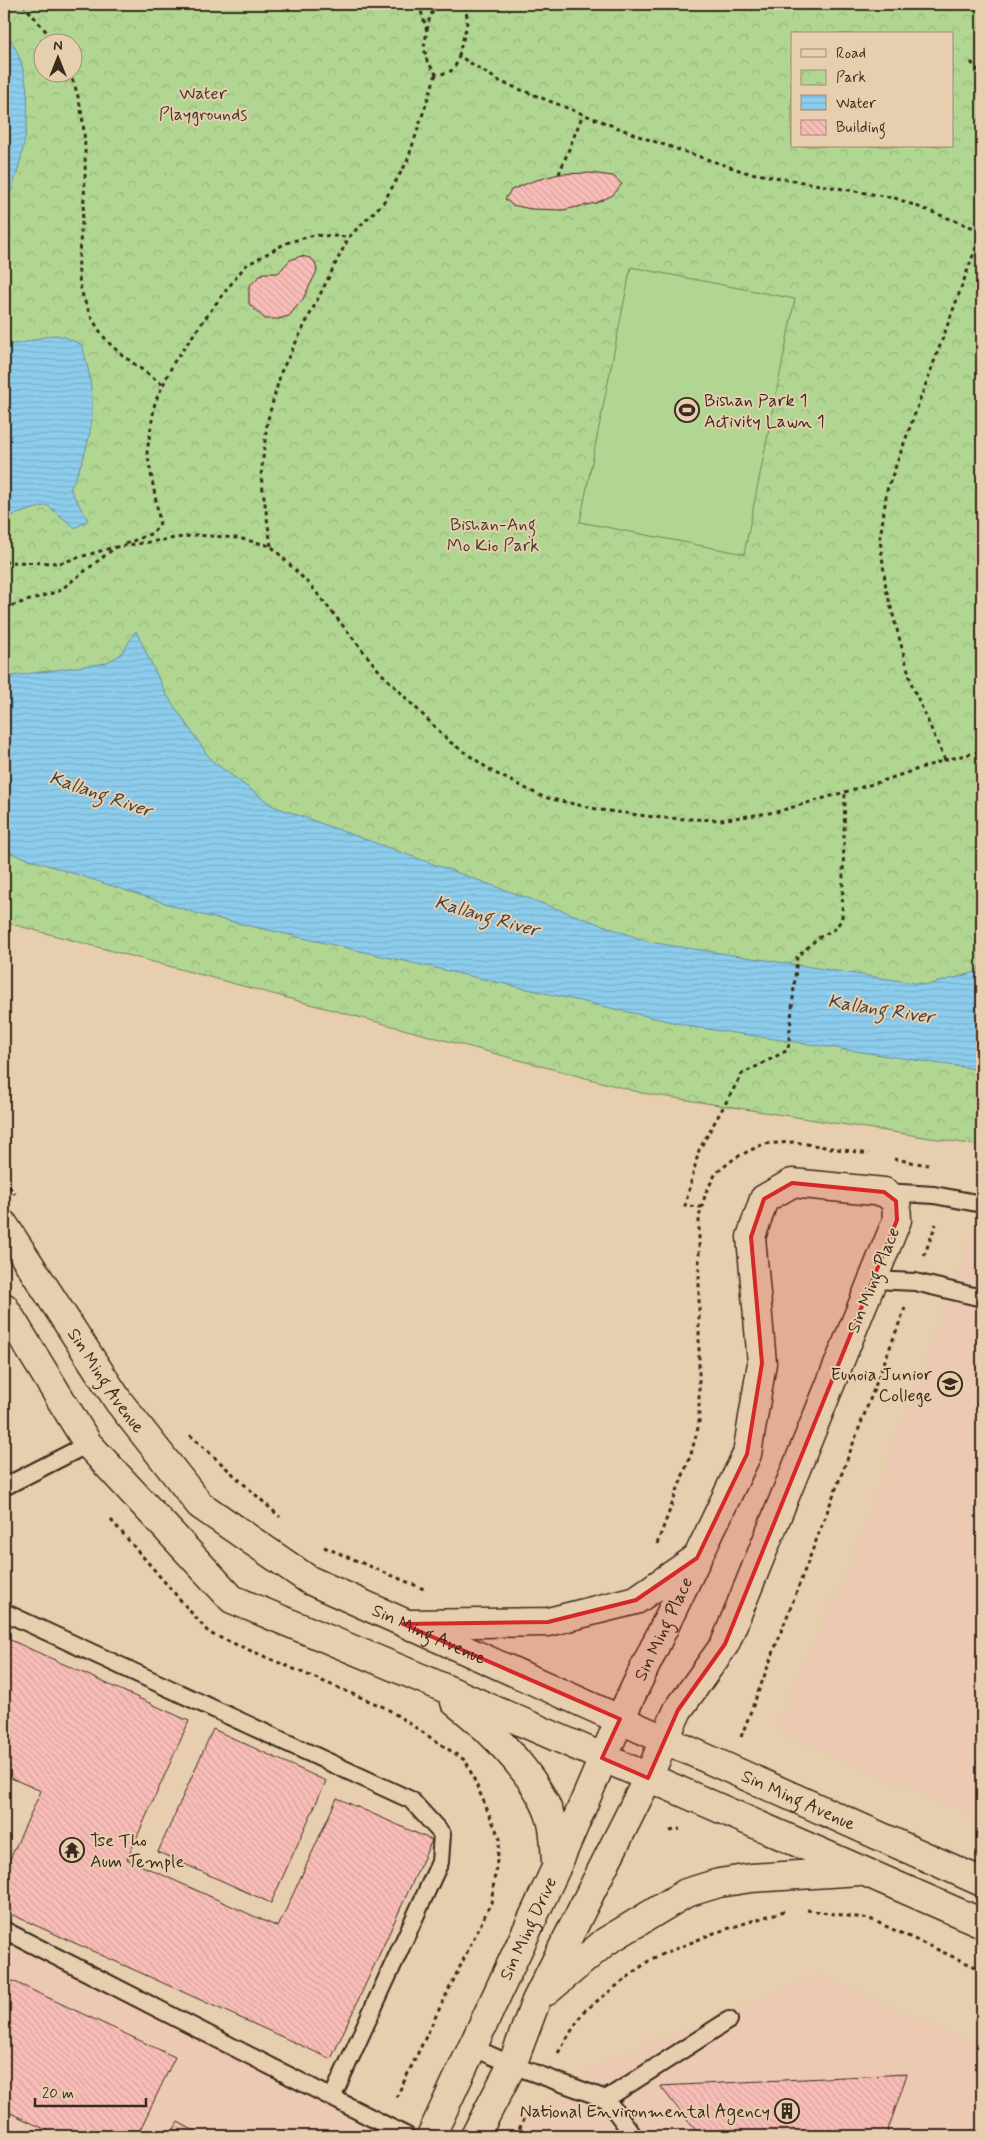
<svg xmlns="http://www.w3.org/2000/svg" width="986" height="2140" viewBox="0 0 986 2140" font-family="Mynerve,sans-serif">
<style>
.built{fill:#ecc9b2}
.park{fill:url(#park-crowns);stroke:#768058;fill-rule:evenodd}
.pitch{fill:#b0d692;stroke:#768058}
.water{fill:url(#water-rules);stroke:#6c8c9a}
.building{fill:url(#building-back-hatch);stroke:#3b2a1e}
.lines{fill:none;stroke-linecap:round;stroke-linejoin:round}
.lane-casing{stroke:#3b2a1e;stroke-width:20}
.street-casing{stroke:#3b2a1e;stroke-width:31}
.secondary-casing{stroke:#3b2a1e;stroke-width:31}
.path{stroke:#3b2a1e;stroke-width:3;stroke-dasharray:4 4;stroke-linecap:butt}
.lane{stroke:#e6ceaf;stroke-width:16}
.street{stroke:#e6ceaf;stroke-width:28}
.secondary{stroke:#e6ceaf;stroke-width:28}
.marked{fill:#d62828;fill-opacity:0.2;stroke:#d62828;stroke-width:4;stroke-linejoin:round}
.labels{text-anchor:middle;stroke-width:4;stroke-linejoin:round;paint-order:stroke}
.park-label{font-size:18px;fill:#473b2a;stroke:#e6ceaf}
.poi-label{font-size:18px;fill:#3b2a1e;stroke:#e6ceaf;text-anchor:start}
.street-label{font-size:18px;fill:#3b2a1e;stroke:#e6ceaf}
.water-label{font-size:19px;font-style:italic;fill:#47423d;stroke:#e6ceaf}
</style>
<defs>
<pattern id="park-crowns" width="20" height="18" patternUnits="userSpaceOnUse" patternTransform="scale(1.25)"><rect width="20" height="18" fill="#b0d692"/><path d="M2 6a3 3 0 1 1 6 0M12 15a3 3 0 1 1 6 0" fill="none" stroke="#98b87d"/></pattern>
<pattern id="water-rules" width="6" height="5" patternUnits="userSpaceOnUse" patternTransform="scale(1.25)"><rect width="6" height="5" fill="#8ccded"/><path d="M0 2.5h6" fill="none" stroke="#7ab0cb"/></pattern>
<pattern id="building-back-hatch" width="6" height="6" patternUnits="userSpaceOnUse" patternTransform="scale(1.25)"><rect width="6" height="6" fill="#f9bdb8"/><path d="M-1 5l2 2M0 0l6 6M5-1l2 2" fill="none" stroke="#d6a39e"/></pattern>
</defs>
<rect width="100%" height="100%" fill="#e6ceaf"/>
<filter id="ink" filterUnits="userSpaceOnUse"><feTurbulence type="fractalNoise" baseFrequency=".02" numOctaves="2"/><feDisplacementMap in="SourceGraphic" scale="10" xChannelSelector="R" yChannelSelector="G"/><feConvolveMatrix kernelMatrix="1 2 1 2 8 2 1 2 1" color-interpolation-filters="sRGB"/></filter>
<g filter="url(#ink)">
<!-- built -->
<path class="built" d="M982 1206V1817L776 1730 852 1561Z
M4 1930 407 2136H4Z
M821 1976 982 2048V2136H499L605 2062Z"/>
<!-- park -->
<path class="park" d="M4 4H982V1146L642 1093 4 922ZM792 34H952V146H792ZM42 42H72V72H42Z"/>
<!-- pitch -->
<path class="pitch" d="M631 267 795 299 744 554 580 522Z"/>
<!-- water -->
<path class="water" d="M4 29C43 83 27 152 4 210Z
M55 335 65 337 82 345C98 399 96 438 70 489L88 520 75 528 47 505 4 518V344C22 346 37 337 55 335Z
M136 631 166 694 211 760 273 806 649 942 927 985 976 972 982 964V1070L694 1027 202 915 4 851V677L106 663 121 654Z"/>
<!-- building -->
<path class="building" d="M589 173 613 176 622 184 613 195 596 203 563 210 531 209 512 205 505 199 511 190 533 181 559 174Z
M301 256 310 258 315 262 317 271 303 299 289 316 278 319H265L249 304V286L263 273H278L290 260Z
M4 1637 189 1721 127 1859 278 1927 337 1798 432 1840 331 2059 4 1911V1872L41 1791 4 1775Z
M213 1729 326 1781 271 1903 158 1852Z
M4 1977 175 2057 137 2136H59L4 2110Z
M907 2074 886 2136H700L660 2086Z
M178 2122 204 2136H170Z"/>
<g class="lines">
<defs>
<path id="lane" d="M885 1192 934 1195 982 1204
M873 1280 915 1282 982 1298
M4 1487 88 1444
M4 1612 411 1800 442 1834 440 1862 332 2098
M4 1930 407 2136
M472 2047 512 2065 606 2099 634 2136
M606 2099 729 2020"/>
<g id="street">
<path id="s1" d="M620 1719 747 1454 762 1363 751 1237 764 1199 792 1183 884 1192 896 1201 897 1220 725 1644 678 1710 665 1738"/>
</g>
<g id="secondary">
<path id="s2" d="M4 1225 119 1402 200 1505 309 1580 982 1882"/>
<path d="M4 1307 88 1444 232 1599 428 1681 982 1923"/>
<path d="M412 1624 548 1622 636 1600 697 1558"/>
<path d="M455 1702C489 1728 542 1780 552 1823 555 1835 555 1849 556 1862"/>
<path d="M547 1991 605 1942 686 1893 719 1883 751 1878 860 1871"/>
<path id="s3" d="M431 2136 556 1868 620 1719"/>
<path d="M475 2136 512 2065 536 2001 648 1778 665 1738"/>
</g>
</defs>
<!-- lane casing -->
<use href="#lane" class="lane-casing"/>
<!-- street casing -->
<use href="#street" class="street-casing"/>
<!-- secondary casing -->
<use href="#secondary" class="secondary-casing"/>
<!-- path -->
<path class="path" d="M23 4 55 42
M419 4 427 31 424 47 427 61 436 74C451 74 455 70 459 56L501 82 644 138 745 172 895 198 982 231
M427 30 430 16 438 4
M459 56C461 38 474 19 462 4
M971 62 982 75
M69 72C90 115 86 177 82 223 80 243 77 265 80 285 84 305 97 331 111 345 127 360 146 372 163 385
M559 174 583 114
M125 544 153 533 160 523 147 452 155 402 174 362 214 306 245 266 286 243 314 235 349 237
M271 546 261 476 267 423 281 372 349 237 383 203 407 162 436 74
M4 562 60 563 114 547
M4 608 59 591 116 547 196 535 238 538 271 546 312 587 380 672 450 742 493 772 543 797 601 810 662 818 720 820 776 812 876 783 945 760 982 751
M945 760 912 685 886 589 880 539 887 490 982 231
M894 1159 928 1165
M4 1180 15 1194
M702 1207 685 1206 699 1150 742 1074 788 1050 797 957 818 938 835 929 842 919 845 792
M924 1256 936 1224
M190 1435 280 1517
M111 1520 209 1633 386 1708 466 1761 500 1839 491 1903 395 2100
M657 1544 691 1454 699 1424V1217L706 1192 716 1173 735 1158 763 1144 794 1142 869 1154
M324 1547 424 1589
M741 1737 905 1308
M670 1831 680 1829
M807 1910 870 1919 982 1970
M558 2053 583 2012 651 1959 714 1933 784 1911
M516 2136 524 2119"/>
<!-- lane -->
<use href="#lane" class="lane"/>
<!-- street -->
<use href="#street" class="street"/>
<!-- secondary -->
<use href="#secondary" class="secondary"/>
</g>
</g>
<!-- marked area -->
<path class="marked" d="M792 1183 884 1192 896 1201 897 1220 725 1644 678 1710 648 1778 602 1758 620 1719 403 1624 548 1622 636 1600 697 1558 747 1454 762 1363 751 1237 764 1199Z"/>
<!-- icons -->
<defs>
<symbol id="stadium-ring" viewBox="-11 -11 22 22"><circle r="9.5" fill="#e6ceaf" stroke="#3b2a1e" stroke-width="1.5"/><path d="M0-5a6.5 5 0 1 0 0 10a6.5 5 0 1 0 0-10ZM-3.5-1.8h7v3.6h-7Z" fill="#3b2a1e"/></symbol>
<symbol id="university-ring" viewBox="-11 -11 22 22"><circle r="9.5" fill="#e6ceaf" stroke="#3b2a1e" stroke-width="1.5"/><path d="M0-5L7-2L0 1L-7-2ZM-4 1L0 2.5L4 1V4Q0 6-4 4Z" fill="#3b2a1e"/></symbol>
<symbol id="temple-ring" viewBox="-11 -11 22 22"><circle r="9.5" fill="#e6ceaf" stroke="#3b2a1e" stroke-width="1.5"/><path d="M0-6L5-2H3V0L6.5 2.5H4V6H1.5V3h-3V6H-4V2.5H-6.5L-3 0V-2H-5Z" fill="#3b2a1e"/></symbol>
<symbol id="building-ring" viewBox="-11 -11 22 22"><circle r="9.5" fill="#e6ceaf" stroke="#3b2a1e" stroke-width="1.5"/><path d="M-4-6H4V6H1V3H-1V6H-4ZM-2.5-4.3h1.7v1.8h-1.7ZM.8-4.3h1.7v1.8H.8ZM-2.5-1h1.7V.8h-1.7ZM.8-1h1.7V.8H.8Z" fill="#3b2a1e"/></symbol>
</defs>
<g fill-rule="evenodd">
<use href="#stadium-ring" x="673" y="396" width="28" height="28"/>
<use href="#university-ring" x="936" y="1370" width="28" height="28"/>
<use href="#temple-ring" x="58" y="1836" width="28" height="28"/>
<use href="#building-ring" x="773" y="2097" width="28" height="28"/>
</g>
<g class="labels">
<!-- park labels -->
<g class="park-label">
<text x="203" y="99">Water<tspan x="203" dy="21">Playgrounds</tspan></text>
<text x="493" y="530">Bishan-Ang<tspan x="493" dy="21">Mo Kio Park</tspan></text>
</g>
<!-- poi labels -->
<g class="poi-label">
<text x="704" y="406">Bishan Park 1<tspan x="704" dy="21">Activity Lawn 1</tspan></text>
<text x="932" y="1380" text-anchor="end">Eunoia Junior<tspan x="932" dy="21">College</tspan></text>
<text x="90" y="1846">Tse Tho<tspan x="90" dy="21">Aum Temple</tspan></text>
<text x="770" y="2117" text-anchor="end">National Environmental Agency</text>
</g>
<!-- street labels -->
<g class="street-label">
<text transform="translate(873 1280) rotate(-68)" y="6">Sin Ming Place</text>
<text dy="6" stroke="none"><textPath href="#s2" startOffset="186">Sin Ming Avenue</textPath></text>
<text dy="6" stroke="none"><textPath href="#s1" startOffset="100">Sin Ming Place</textPath></text>
<text dy="6" stroke="none"><textPath href="#s2" startOffset="606">Sin Ming Avenue</textPath></text>
<text dy="6" stroke="none"><textPath href="#s2" startOffset="1011">Sin Ming Avenue</textPath></text>
<text dy="6" stroke="none"><textPath href="#s3" startOffset="229">Sin Ming Drive</textPath></text>
</g>
<!-- water labels -->
<g class="water-label">
<text transform="translate(101 793) rotate(19)" y="7">Kallang River</text>
<text transform="translate(487 915) rotate(16)" y="7">Kallang River</text>
<text transform="translate(881 1008) rotate(9)" y="7">Kallang River</text>
</g>
</g>
<!-- margin -->
<rect width="986" height="2140" fill="none" stroke="#e6ceaf" stroke-width="20"/>
<rect x="10" y="10" width="966" height="2120" fill="none" stroke="#3b2a1e" stroke-width="2" filter="url(#ink)"/>
<!-- legend -->
<rect x="791" y="32" width="162" height="115" fill="#e6ceaf" stroke="#a28c75"/>
<rect x="801" y="49" width="25" height="8" fill="#e6ceaf" stroke="#a28c75"/>
<text x="836" y="58" font-size="15" fill="#3b2a1e">Road</text>
<rect x="801" y="70" width="25" height="15" fill="url(#park-crowns)" stroke="#a28c75"/>
<text x="836" y="82" font-size="15" fill="#3b2a1e">Park</text>
<rect x="801" y="95" width="25" height="15" fill="url(#water-rules)" stroke="#a28c75"/>
<text x="836" y="108" font-size="15" fill="#3b2a1e">Water</text>
<rect x="801" y="120" width="25" height="15" fill="url(#building-back-hatch)" stroke="#a28c75"/>
<text x="836" y="132" font-size="15" fill="#3b2a1e">Building</text>
<!-- north arrow -->
<g transform="translate(58 58)"><circle r="24" fill="#e6ceaf" stroke="#a28c75"/>
<path d="M0-4L9 19L0 12L-9 19Z" fill="#3b2a1e"/>
<text y="-8" font-size="14" font-weight="bold" text-anchor="middle" fill="#3b2a1e">N</text>
</g>
<!-- scale -->
<path d="M35 2098v8h111v-8" fill="none" stroke="#3b2a1e" stroke-width="2.5"/>
<text x="42" y="2098" font-size="15" fill="#3b2a1e" stroke="#e6ceaf" stroke-width="4" paint-order="stroke">20 m</text>
</svg>
